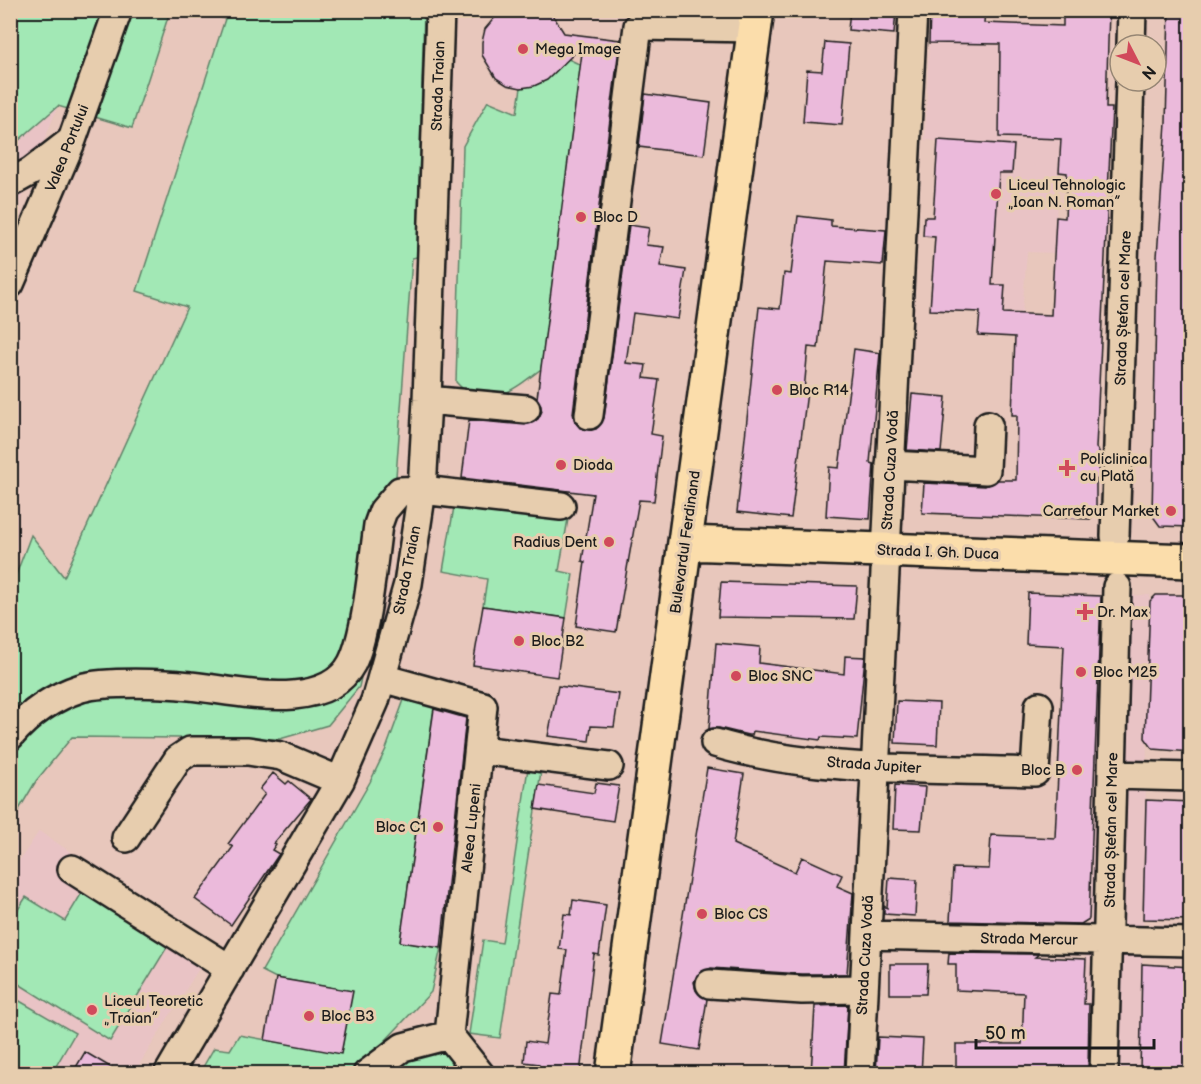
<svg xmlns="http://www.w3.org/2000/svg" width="1201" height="1084" viewBox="0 0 1201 1084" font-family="'Balsamiq Sans',sans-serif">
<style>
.built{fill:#e9c3c5}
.green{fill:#a2e8b5;stroke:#5f8268;stroke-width:1.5}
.building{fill:#ebbadb;stroke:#1c1c1c;stroke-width:1.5}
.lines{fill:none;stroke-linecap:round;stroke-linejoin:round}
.minor-casing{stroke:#1c1c1c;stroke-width:32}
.major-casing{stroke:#1c1c1c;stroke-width:38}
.minor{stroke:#e7cdae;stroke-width:27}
.major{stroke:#fbddab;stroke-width:33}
.poi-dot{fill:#d1495b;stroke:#e7cdae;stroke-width:2}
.labels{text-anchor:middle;stroke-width:6;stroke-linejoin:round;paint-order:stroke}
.poi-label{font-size:15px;fill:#1c1c1c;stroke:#e7cdae;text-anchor:start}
.street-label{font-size:15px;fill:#1c1c1c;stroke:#e7cdae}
</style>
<rect width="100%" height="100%" fill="#e8c7bc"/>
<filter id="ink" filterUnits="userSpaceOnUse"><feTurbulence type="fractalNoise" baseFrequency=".0167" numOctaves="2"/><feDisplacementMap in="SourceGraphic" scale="12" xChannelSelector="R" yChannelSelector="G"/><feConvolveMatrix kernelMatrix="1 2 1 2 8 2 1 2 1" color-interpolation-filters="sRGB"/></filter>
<g filter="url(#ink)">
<!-- built -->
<path class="built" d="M929 43 1026 45 1000 67 999 137 1061 139 1054 253 1027 252 1022 314 930 310 935 237 923 236 924 217H933L938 141 925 140Z
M11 91 58 106 11 224Z
M1150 595 1140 1073H1088L1084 1004 1102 596Z
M39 831 213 946 134 1073 11 1074V873Z"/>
<!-- green -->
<path class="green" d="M11 11H170L132 128 58 106 11 147Z
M203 11H424L417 257 412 258 392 531 359 687 328 725 280 739 72 737 36 781 11 823V588L31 535 64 577 187 307 137 291 225 19Z
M564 57 581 65 541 369C513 390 485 415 456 382L463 146 488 101 517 113 521 88C543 85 554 77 564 57Z
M455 501 568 519 559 571 573 574 566 618 483 606 487 579 443 571Z
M404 700 434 707 400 942 441 948 431 992 355 1073 199 1074 214 1048 230 1050 239 1035 341 1053 352 991 276 978 262 971 370 782 386 749Z
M528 768 541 771 500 1038 469 1034 483 940 502 943Z
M86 886 172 939 110 1041 11 979 10 922 26 897 65 921Z
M11 996 75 1033 52 1073H11Z
M442 1043 462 1073 390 1074 426 1048Z"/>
<!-- building -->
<path class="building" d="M501 10H546L554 17 564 33 620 40 573 413 575 422 580 428 596 429 604 418 629 225 649 228 646 245 664 247 660 266 686 270 678 319 633 313 626 363 646 365 644 378 659 380 651 434 662 436 654 501 639 500 616 632 576 626 585 562 582 561 593 494 462 478 469 420 525 425 538 419 542 411 537 398 583 45 547 80 534 86 521 88 507 85 496 78 482 55V42L485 29Z
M850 10H896L894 34 848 30Z
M930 10H985L984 23 1063 26V10H1109L1106 108H1112L1096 448 1099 451V478L1096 480V512L1090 519 922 513 924 483 985 486 998 480H1016L1017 415H1012L1015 337 978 335 980 312 930 310 935 237 923 236 924 217H933L938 140 1014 145 1012 173H999L992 285H1005L1003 313 1051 315 1056 217 1065 218 1067 173 1059 172 1061 139 999 137 1000 44 929 43Z
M1169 10H1191L1188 415H1191V527L1160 526 1152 515 1157 257 1166 123Z
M825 42 849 44 842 125 803 122 807 70 822 71Z
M645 94 711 103 704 155 639 147Z
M798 216 831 220V226L886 230 883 265 827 261 818 348 808 347 804 391 807 392 791 518 737 512 759 307 780 309 784 273 791 274Z
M854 349 880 353 870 463 874 464 870 519 826 516 829 467 839 468Z
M912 394 946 397 941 452 907 450Z
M721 582 857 586 854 619 718 617Z
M1028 593 1101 596 1089 919 1081 924 950 921 953 868 989 869 991 835 1055 838 1064 646 1026 644Z
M1156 595H1191V752L1153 749 1145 738 1150 601Z
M483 606 566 618 557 677 473 665Z
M716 643 760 647 759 663 844 674 845 656 865 657 857 739 821 737 820 740 753 731 752 735H748L719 728 709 729Z
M558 686 619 694 614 727 591 726 589 741 548 736Z
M897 701 939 703 937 745 895 743Z
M434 709 466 718 441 948 400 942Z
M707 768 744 774 733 844 795 872 802 857 842 875 837 886 853 893 847 974H802L711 968 697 975 694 982 696 990 707 999 699 1050 662 1044Z
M273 773 286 784 289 781 311 799 274 843 276 844 272 850 279 854 231 925 195 899 233 847 228 844 265 794 260 789Z
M596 783 619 786 613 821 535 809 539 785 594 793Z
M895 785 925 787 921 830 893 829Z
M1146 800 1191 802V920L1143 919Z
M889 878 917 880 915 916 884 914V906L887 908Z
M573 900 606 905 599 955 594 954 580 1074H538L539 1064 524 1062 526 1041 545 1044 552 994 561 995 567 950 559 949 564 914 571 915Z
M949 953 1039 954 1035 957 1086 959 1084 1004H1089L1088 1074H956V1044H1022L1024 993 956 990V964H948Z
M890 964H928L926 994H890Z
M1142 964 1191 967V1074H1140Z
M276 978 353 991 341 1054 265 1040Z
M848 1005 844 1074H811L815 1006Z
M878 1037 923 1039 921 1074H876Z
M85 1052 122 1074H72Z"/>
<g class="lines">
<defs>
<path id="minor" d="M1131 45 1132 10
M10 183 32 171 71 141
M10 284 72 140 118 10
M427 400 526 409
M589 415 638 26 755 28
M890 465 986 470 988 425
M1115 536 1130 81
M382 678 483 706 449 1035 480 1074
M10 736C29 714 53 697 81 688 105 681 164 683 190 686 234 690 325 715 352 663 367 633 373 561 378 525L383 511 400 491 422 490 561 506
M715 743C813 773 932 768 1035 772L1039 706
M480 750 609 766
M1112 775 1190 777
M126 838 178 759 190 751H248L281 756 340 781
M72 869 230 969
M867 935 1190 942
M710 984 802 990 864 989
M168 1074 340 781 375 701 408 584 422 490 427 400 440 10
M367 1074 403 1047 449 1035
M860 1074 913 10
M1104 1074 1117 587"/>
<path id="major" d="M685 543 1190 561
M613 1074 757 10"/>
</defs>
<!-- minor casing -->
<use href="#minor" class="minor-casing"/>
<!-- major casing -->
<use href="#major" class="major-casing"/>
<!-- minor -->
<use href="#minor" class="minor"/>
<!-- major -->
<use href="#major" class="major"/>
</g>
</g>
<!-- markers -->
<g class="poi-dot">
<circle cx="523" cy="49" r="6"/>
<circle cx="996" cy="194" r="6"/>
<circle cx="581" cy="217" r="6"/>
<circle cx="777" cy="390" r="6"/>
<circle cx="561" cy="465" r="6"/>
<path d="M1064 459h6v6h6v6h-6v6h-6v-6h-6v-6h6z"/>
<circle cx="1171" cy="511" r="6"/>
<circle cx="609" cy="542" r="6"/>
<path d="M1082 603h6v6h6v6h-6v6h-6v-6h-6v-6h6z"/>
<circle cx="519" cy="641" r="6"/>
<circle cx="1081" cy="672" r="6"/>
<circle cx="736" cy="676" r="6"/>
<circle cx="1077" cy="770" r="6"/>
<circle cx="438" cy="827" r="6"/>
<circle cx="702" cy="914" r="6"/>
<circle cx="92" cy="1010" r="6"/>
<circle cx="309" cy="1016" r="6"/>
</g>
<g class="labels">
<!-- poi labels -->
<g class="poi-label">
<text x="535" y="54">Mega Image</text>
<text x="1008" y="190">Liceul Tehnologic<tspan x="1008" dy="17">„Ioan N. Roman”</tspan></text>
<text x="593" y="222">Bloc D</text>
<text x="789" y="395">Bloc R14</text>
<text x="1080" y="464">Policlinica<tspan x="1080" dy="17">cu Plată</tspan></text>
<text x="573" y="470">Dioda</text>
<text x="1159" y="516" text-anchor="end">Carrefour Market</text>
<text x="597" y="547" text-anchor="end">Radius Dent</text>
<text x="1097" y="617">Dr. Max</text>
<text x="531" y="646">Bloc B2</text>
<text x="1093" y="677">Bloc M25</text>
<text x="748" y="681">Bloc SNC</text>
<text x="1065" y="775" text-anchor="end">Bloc B</text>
<text x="426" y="832" text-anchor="end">Bloc C1</text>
<text x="714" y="919">Bloc CS</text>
<text x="104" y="1006">Liceul Teoretic<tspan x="104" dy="17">„Traian”</tspan></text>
<text x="321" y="1021">Bloc B3</text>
</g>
<!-- street labels -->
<g class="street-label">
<text transform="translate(438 86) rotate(-88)" y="5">Strada Traian</text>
<text transform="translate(67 148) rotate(-68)" y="5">Valea Portului</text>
<text transform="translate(1123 308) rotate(-88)" y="5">Strada Ștefan cel Mare</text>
<text transform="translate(890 470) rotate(-87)" y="5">Strada Cuza Vodă</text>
<text transform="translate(685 542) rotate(-82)" y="5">Bulevardul Ferdinand</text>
<text transform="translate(938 552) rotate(2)" y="5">Strada I. Gh. Duca</text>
<text transform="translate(407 570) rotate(-79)" y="5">Strada Traian</text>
<text transform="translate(874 765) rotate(4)" y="5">Strada Jupiter</text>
<text transform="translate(471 828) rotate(-84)" y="5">Aleea Lupeni</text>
<text transform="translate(1111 830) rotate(-89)" y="5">Strada Ștefan cel Mare</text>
<text transform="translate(1029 939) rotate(1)" y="5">Strada Mercur</text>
<text transform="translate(865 955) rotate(-87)" y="5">Strada Cuza Vodă</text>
</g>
</g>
<!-- margin -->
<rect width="1201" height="1084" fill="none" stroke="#e7cdae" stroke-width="36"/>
<rect x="18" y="18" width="1165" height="1048" fill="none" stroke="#1c1c1c" stroke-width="2" filter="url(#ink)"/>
<!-- north arrow -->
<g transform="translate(1138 63) rotate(132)"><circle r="28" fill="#e7cdae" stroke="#968674" stroke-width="1.5"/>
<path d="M0-4.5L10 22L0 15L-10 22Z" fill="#d1495b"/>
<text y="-9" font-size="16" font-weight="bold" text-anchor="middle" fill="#1c1c1c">N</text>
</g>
<!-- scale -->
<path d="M976 1039v9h178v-9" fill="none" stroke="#1c1c1c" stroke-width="3"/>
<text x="985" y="1039" font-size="18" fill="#1c1c1c" stroke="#e7cdae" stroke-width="4.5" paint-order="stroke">50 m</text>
</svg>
